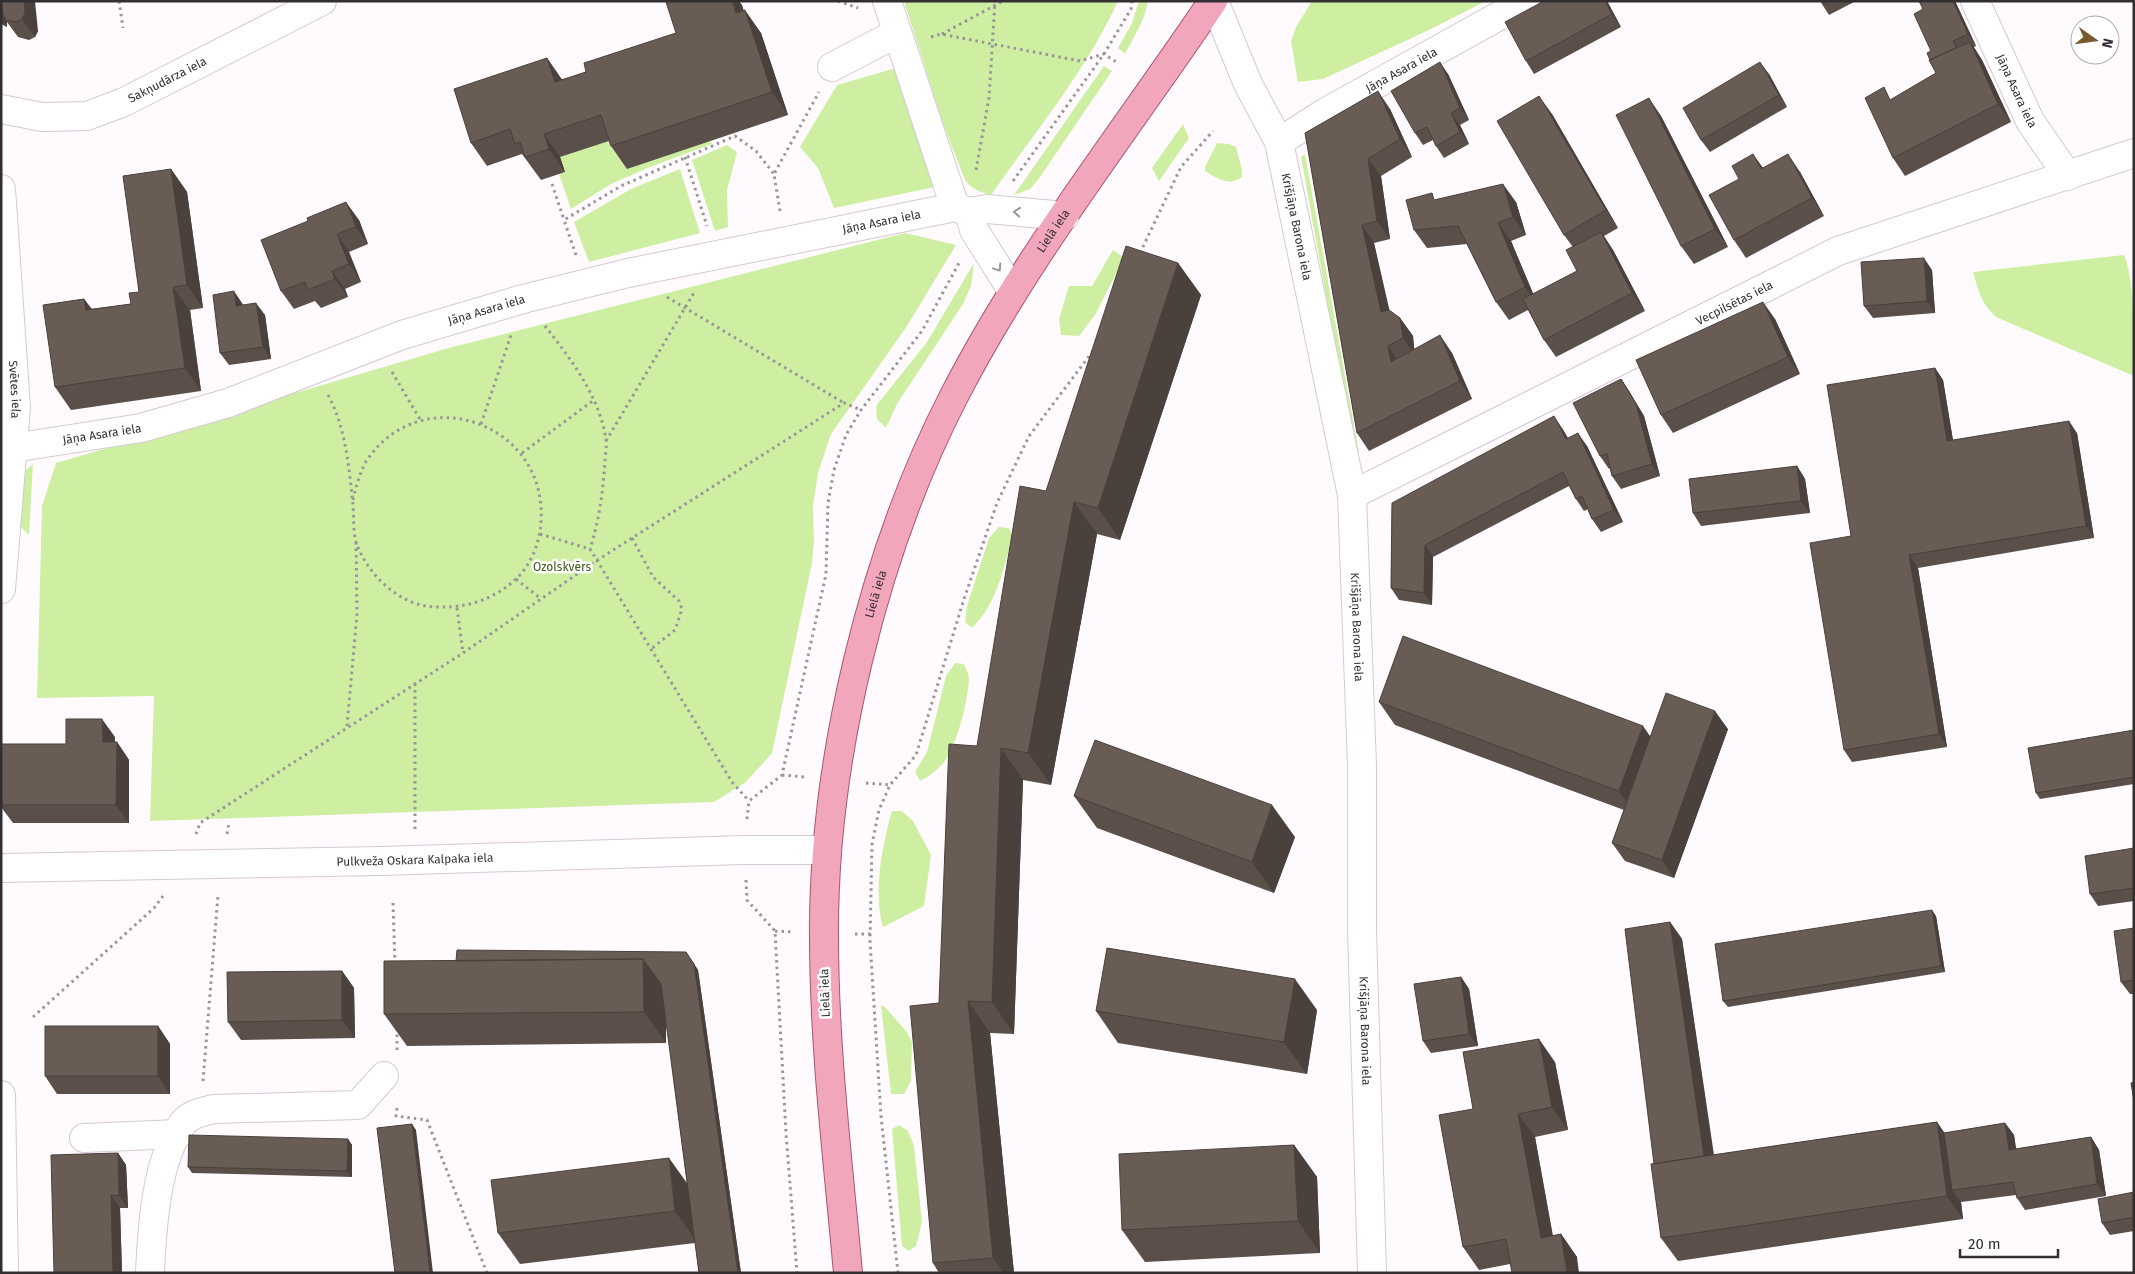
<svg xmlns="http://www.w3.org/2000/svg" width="2135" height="1274" viewBox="0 0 2135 1274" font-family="'Fira Sans',sans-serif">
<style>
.green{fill:#ceefa2}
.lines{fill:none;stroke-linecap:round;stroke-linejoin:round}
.minor-casing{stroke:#d5c9d4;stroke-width:30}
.major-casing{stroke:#a9566f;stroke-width:30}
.path{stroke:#9a9599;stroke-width:3;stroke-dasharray:2.5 4;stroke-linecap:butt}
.minor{stroke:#fff;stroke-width:28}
.major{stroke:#f2a6bc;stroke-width:28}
.wall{fill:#5a4f49}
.shaded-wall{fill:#4a403c}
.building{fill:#695c55;stroke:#4a403c}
.oneway{stroke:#999698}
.labels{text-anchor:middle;stroke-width:5;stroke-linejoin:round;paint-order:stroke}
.street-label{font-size:12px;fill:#332e32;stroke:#fff}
.park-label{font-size:12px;fill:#41581c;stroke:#fff}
</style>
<rect width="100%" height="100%" fill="#fffafe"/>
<!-- green -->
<path class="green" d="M904 1H1118C1086 71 1035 132 991 195 980 192 971 189 965 180L942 121Z
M1139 1H1148C1145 20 1134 37 1125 54L1118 48 1132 23Z
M1312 1H1486L1429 30 1323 79 1298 82 1291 41 1296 27Z
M1104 66 1112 71 1038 180 1030 189 1014 195Z
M896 68 935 187 834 208 818 168 800 147 837 85Z
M1183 124 1189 138 1159 181 1152 168Z
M617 138 711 141 712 144 650 167 611 184 571 209 559 174 565 172 560 157Z
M1217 143 1229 144 1236 147 1242 170V177C1229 187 1217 178 1205 171V167Z
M727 145 737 152 727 190 728 227 715 231 692 160Z
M1305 154 1359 453 1355 455 1301 157Z
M680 169 700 233 589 262 574 222 631 189Z
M905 233 956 245 907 326 831 434 818 473 813 506 814 541 812 563 772 753 746 782 714 802 150 821 154 696 37 698 42 506 56 463 452 347Z
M1113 250 1124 258 1095 315 1079 336 1061 335 1059 319 1069 286H1092Z
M2124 255C2135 280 2134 345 2134 376L1996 317C1982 305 1978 290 1973 272Z
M974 263 971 286 963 304 897 404 886 428 877 419 876 406 927 342Z
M33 464 29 535 16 522 23 473Z
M999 527 1009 528 1013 537C1003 569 997 604 972 628L965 622 967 606 989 538Z
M955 663 964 664C966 669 969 674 969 679 968 701 957 745 944 762 937 771 929 776 920 781L915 772 927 752 946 676Z
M892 811H902L913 821 931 855 924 906 883 927C873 893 882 845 892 811Z
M881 1005 885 1007 906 1031 912 1042 911 1081 904 1094H891Z
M899 1125 908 1131 914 1146 922 1222 916 1246 909 1251 902 1246 892 1129Z"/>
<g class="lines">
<defs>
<g id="minor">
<path d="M887 1 955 207"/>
<path id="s1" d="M1214 1 1248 84 1279 142 1352 495 1362 766V929L1372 1273"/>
<path id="s2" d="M1975 1 2030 121 2068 176"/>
<path d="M832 67 897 33"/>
<path id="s3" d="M1 109 42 117 87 116 124 102 322 1"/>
<path id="s4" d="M1279 142 1326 112 1526 1"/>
<path id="s5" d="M1 189 16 407 1 589"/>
<path d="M969 212 974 230 1013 292"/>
<path id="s6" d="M13 448 141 428 228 403 402 335 523 299 628 273 955 207 969 212 987 209 1065 216"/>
<path id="s7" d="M1352 495 1838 251 2134 153"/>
<path id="s8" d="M1 868 381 861 744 850H827"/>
<path d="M1 1095 4 1273"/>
<path d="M84 1138 178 1134"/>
<path d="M150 1273C152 1228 156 1160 183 1123 190 1114 204 1111 214 1109L358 1105 384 1076"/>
</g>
<g id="major">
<path id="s9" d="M848 1273C838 1161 824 1049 824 936 823 761 873 554 953 398 1025 257 1125 132 1213 1"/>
</g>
</defs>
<!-- minor casing -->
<use href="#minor" class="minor-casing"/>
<!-- major casing -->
<use href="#major" class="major-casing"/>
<!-- path -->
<path class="path" d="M119 1 123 28
M838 1 858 8
M942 34 1003 1
M931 37 941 34 1080 61 1104 54 1118 63
M685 157 707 226
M976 170 989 98 995 1
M1013 181 1104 54 1131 9 1132 1
M552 184 564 220
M780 211 774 174 819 92
M1140 253 1181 167 1213 131
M576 255 564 220 621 186 735 136 756 151 774 174
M667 297 844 403
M545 326C571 359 599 396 606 439 607 447 605 455 605 462 603 492 599 521 590 549
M392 372 421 421
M328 395C346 428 349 468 353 505 354 516 353 531 356 542 367 575 401 607 437 607 467 608 493 600 516 579 531 565 540 542 541 522 548 424 423 378 367 460 359 473 356 488 352 503
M481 424 511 335
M606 441 695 291
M522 453 594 400
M540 534 590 549 732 782 749 801
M632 538 653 577 679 601 682 609 675 630 651 649
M516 579 541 599
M457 608 463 653
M347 726 357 614 356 543
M782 775 805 777
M866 783 890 785
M747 819 749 801 782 775 826 574 828 503 834 470 846 435 861 410 922 331 959 263
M415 829V683
M196 834 200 823 463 653 596 561 844 403 861 410
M227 834 229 823
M746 880 747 900 775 931 786 1133 797 1273
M393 903 395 965
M775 931 794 932
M855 934H871
M33 1017 154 908 163 896
M397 1028V1050
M203 1081 218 895
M397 1108 396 1116 427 1120 487 1273
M898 1273 881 1116 870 941 872 844 879 810 890 785 916 755 964 599 997 503 1029 436 1093 351"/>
<!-- minor -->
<use href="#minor" class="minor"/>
<!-- major -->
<use href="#major" class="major"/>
</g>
<!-- wall -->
<path class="wall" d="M1 1 38 31 35 37 29 40 18 37 7 22V27L1 24Z
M1607 1 1621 27 1534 74 1526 61Z
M1820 1H1856L1829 15Z
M1919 1H1955L1976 46 1974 47 1982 60 2011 122 1905 176 1893 158 1892 99 1936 73 1930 60 1931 51 1923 9Z
M742 5 743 11 761 33 788 115 627 169 611 146 609 141 560 157 565 172 541 180 522 154 487 166 471 143 547 58 562 80 586 72Z
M1448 74 1469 120 1460 125 1469 144 1444 158 1436 146 1433 140 1423 145 1415 133Z
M1769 74 1787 107 1710 152 1701 140Z
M1390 109 1412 157 1381 176 1390 239 1374 243 1389 311 1400 318 1413 336 1414 349 1452 353 1472 399 1369 451 1357 433 1305 133Z
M1552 114 1618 228 1604 236 1613 250 1645 311 1556 357 1544 340 1528 310 1509 320 1496 302 1467 244 1427 248 1414 230 1436 199 1516 202 1526 235 1511 241 1533 294 1577 271 1573 247 1564 235Z
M1661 116 1728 247 1694 264 1681 246Z
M1763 168 1800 172 1824 216 1746 258 1734 240Z
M171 169 187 192 203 308 190 310 201 391 71 410 55 387 84 299 92 309 131 304 139 292Z
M359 220 368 244 349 252 361 282 345 289 348 297 321 308 315 301 294 309 281 291 308 221Z
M1178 263 1201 295 1120 540 1097 534 1051 785 1023 780 1014 1034 990 1033 1014 1273H939L933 1263 939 1003 977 746 1046 491Z
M1932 270 1935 313 1873 318 1864 306Z
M242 303 243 305 265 315 271 359 229 365 220 353Z
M1775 319 1800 374 1673 433 1661 415Z
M1935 368 1943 380 1953 440 2077 433 2094 538 1918 568 1947 747 1852 762 1844 750 1851 536Z
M1621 379 1629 391 1644 416 1660 476 1621 489 1612 476 1610 468 1609 469 1600 456Z
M1562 428 1568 438 1587 446 1623 522 1601 532 1592 519 1588 509 1584 511 1576 499 1569 486 1433 557 1432 605 1399 600 1391 588 1392 503Z
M1797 466 1805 479 1810 513 1701 526 1693 513Z
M1379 702 1650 736 1728 729 1674 878 1625 861 1612 843 1624 810 1395 725Z
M2134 730V784L2040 799 2036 793Z
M115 737V742H117L129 760V823H13L1 807V744H66Z
M1074 796 1295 837 1274 893 1097 828Z
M2134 848V901L2098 906 2090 894Z
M1936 916 1945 972 1728 1007 1723 1001Z
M1670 922 1682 939 1714 1155 1937 1122 1944 1133 2005 1123 2014 1135 2016 1149 2091 1137 2099 1150 2106 1196 2025 1210 2017 1198 2016 1195 1961 1202 1963 1219 1678 1261 1661 1238 1654 1164Z
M2134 928V994H2130L2121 982Z
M690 958 698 970 741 1273H699L695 1243 520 1264 498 1233 687 1184 666 1018V1043L407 1046 384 1014Z
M342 971 354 988 355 1038 241 1040 228 1022Z
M1461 977 1469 989 1478 1046 1431 1053 1423 1041Z
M1317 1010 1307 1074 1118 1043 1096 1011Z
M158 1026 170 1044V1094H57L45 1076Z
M1555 1062 1568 1130 1535 1137 1553 1236 1561 1234 1577 1257 1510 1264 1479 1270 1463 1247 1473 1109Z
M348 1139 352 1145V1177L192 1173 188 1167Z
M1294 1145 1317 1177 1320 1253 1145 1262 1122 1230Z
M118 1153 126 1165 128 1208H120L122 1273H54Z
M2134 1192V1231L2110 1235 2102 1223Z"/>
<!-- shaded-wall -->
<path class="shaded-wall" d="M24 1H35L38 31 35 37 22 19Z
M732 1H739L742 5 752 36 736 13Z
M1605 1H1607L1621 27 1612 14Z
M1953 1H1955L1976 46 1968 34Z
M1 6 8 16 3 15 7 22V27L1 20Z
M745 10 761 33 788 115 772 92Z
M1970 42 1982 60 2011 122 1998 104Z
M547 58 563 81 555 82Z
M1440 62 1448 74 1469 120 1460 108Z
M1760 62 1769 74 1787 107 1779 95Z
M1378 91 1390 109 1412 157 1400 139Z
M1539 96 1552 114 1618 228 1606 210Z
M1649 98 1661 116 1728 247 1715 229Z
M1451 113 1460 125 1469 144 1460 132Z
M544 134 560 157 565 172 549 149Z
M1753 154 1766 172 1761 169Z
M1788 154 1800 172 1824 216 1812 198Z
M1368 159 1381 176 1390 239 1377 221Z
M171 169 187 192 203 308 187 285Z
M1503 184 1516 202 1526 235 1513 217Z
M346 202 359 220 368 244 356 227Z
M1498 223 1511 241 1538 305 1525 287Z
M1362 225 1374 243 1394 330 1381 312Z
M1601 232 1613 250 1645 311 1632 293Z
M337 234 349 252 361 282 349 264Z
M1924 258 1932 270 1935 313 1927 301Z
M1178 263 1201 295 1120 540 1098 508Z
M332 271 345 289 348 297 335 279Z
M173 287 190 310 201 391 185 368Z
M234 291 242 303 245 318 236 306Z
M84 299 100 322 86 310Z
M1763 302 1775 319 1800 374 1788 357Z
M256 303 265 315 271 359 263 347Z
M1400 318 1413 336 1415 356 1403 338Z
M1440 335 1452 353 1472 399 1460 381Z
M1388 346 1400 364 1391 362Z
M1935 368 1943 380 1955 453 1947 441Z
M1621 379 1629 391 1644 416 1660 476 1652 464Z
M1554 416 1562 428 1575 451 1566 439Z
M2069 421 2077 433 2094 538 2086 526Z
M1578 433 1587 446 1623 522 1614 510Z
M1797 466 1805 479 1810 513 1801 501Z
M1074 502 1097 534 1051 785 1028 753Z
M1425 545 1433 557 1432 605 1424 593Z
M1909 555 1918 568 1947 747 1939 734Z
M1715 711 1728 729 1674 878 1662 860Z
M102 719 115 737V760L103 742Z
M1643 726 1659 749 1635 815 1619 791Z
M117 742 129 760V823L116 805Z
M1001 748 1023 780 1014 1034 992 1002Z
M1272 805 1295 837 1274 893 1252 862Z
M1932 910 1936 916 1945 972 1941 966Z
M1670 922 1682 939 1717 1180 1705 1162Z
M686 952 698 970 741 1273H738Z
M643 959 666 990V1043L644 1012Z
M342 971 354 988 355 1038 342 1020Z
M1461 977 1469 989 1478 1046 1469 1034Z
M1295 979 1317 1010 1307 1074 1284 1042Z
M968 1001 990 1033 1014 1273H1003L993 1258Z
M158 1026 170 1044V1094L158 1076Z
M1539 1039 1555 1062 1568 1130 1552 1107Z
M1518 1114 1535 1137 1557 1261 1541 1238Z
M1937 1122 1953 1145 1952 1190 1961 1202 1963 1219 1947 1196Z
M2005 1123 2014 1135 2018 1162 2009 1150Z
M412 1124 416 1130 433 1273H430Z
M2091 1137 2099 1150 2106 1196 2097 1184Z
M348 1139 352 1145V1177L347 1171Z
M1294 1145 1317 1177 1320 1253 1298 1221Z
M118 1153 126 1165 128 1208 119 1196Z
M669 1158 692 1190 697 1242 675 1211Z
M111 1195 120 1208 122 1273H113Z
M1561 1234 1577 1257 1579 1273H1567Z"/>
<!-- building -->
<path class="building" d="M1 1H24L25 13 22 19 17 22 6 20 3 15Z
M668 1H732L736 13 745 10 772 92 611 146 601 115 544 134 549 149 525 157 520 142 515 144 510 129 471 143 454 89 547 58 555 82 586 72 584 63 676 33 666 2Z
M1544 1H1605L1612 14 1526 61 1505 22Z
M1919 1H1953L1968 34 1953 41 1956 48 1930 60 1927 53 1931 51 1914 14 1923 9Z
M1970 42 1998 104 1893 158 1865 98 1884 87 1890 100 1936 73 1929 60Z
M1440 62 1460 108 1451 113 1460 132 1436 146 1427 127 1415 133 1391 91Z
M1760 62 1779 95 1701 140 1683 108Z
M1378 91 1400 139 1368 159 1377 221 1362 225 1381 312 1389 310 1400 318 1403 338 1388 346 1391 362 1440 335 1460 381 1357 433 1305 133Z
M1539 96 1606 210 1564 235 1497 121Z
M1649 98 1715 229 1681 246 1616 115Z
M1753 154 1761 169 1788 154 1812 198 1734 240 1709 195 1739 179 1732 166Z
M171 169 187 285 173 287 185 368 55 387 43 305 84 299 86 310 131 304 129 293 139 292 123 176Z
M1503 184 1513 217 1498 223 1525 287 1496 302 1458 226 1414 230 1406 200 1432 193 1434 200Z
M346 202 356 227 337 234 349 264 332 271 335 279 308 290 305 282 281 291 261 240 308 221 307 218Z
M1601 232 1632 293 1544 340 1523 299 1577 271 1566 250Z
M1126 246 1178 263 1098 508 1074 502 1028 753 1001 748 992 1002 968 1001 993 1258 933 1263 910 1006 939 1003 949 744 977 746 1020 486 1046 491Z
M1924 258 1927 301 1864 306 1861 262Z
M234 291 236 306 256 303 263 347 220 353 213 295Z
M1763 302 1788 357 1661 415 1636 360Z
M1935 368 1947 441 2069 421 2086 526 1909 555 1939 734 1844 750 1810 543 1851 536 1827 385Z
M1621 379 1636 404 1652 464 1612 476 1607 454 1600 456 1573 403Z
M1554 416 1566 439 1578 433 1614 510 1592 519 1582 496 1576 499 1563 472 1425 545 1424 593 1391 588 1392 503Z
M1797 466 1801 501 1693 513 1689 479Z
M1403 636 1643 726 1619 791 1379 702Z
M1666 693 1715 711 1662 860 1612 843Z
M66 719H102L103 742H117L116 805H1V744H66Z
M2134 730V777L2036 793 2028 748Z
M1095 740 1272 805 1252 862 1074 796Z
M2134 848V888L2090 894 2085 856Z
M1932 910 1941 966 1723 1001 1715 944Z
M1670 922 1704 1156 1654 1164 1625 929Z
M2134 928V980L2121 982 2114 931Z
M1107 948 1295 979 1284 1042 1096 1011Z
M457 950 686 952 694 964 738 1273H699L661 984 643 959 456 961Z
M643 959 644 1012 384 1014V961Z
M342 971V1020L228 1022 227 972Z
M1461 977 1469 1034 1423 1041 1414 984Z
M45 1026H158V1076H45Z
M1539 1039 1552 1107 1518 1114 1541 1238 1561 1234 1567 1273H1512L1506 1239 1463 1247 1439 1115 1473 1109 1463 1052Z
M2134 1082V1101L2131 1083Z
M1937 1122 1947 1196 1661 1238 1651 1164Z
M2005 1123 2009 1150 2091 1137 2097 1184 2017 1198 2013 1182 1952 1190 1944 1133Z
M412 1124 430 1273H395L377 1128Z
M189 1135 348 1139 347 1171 188 1167Z
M1294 1145 1298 1221 1122 1230 1119 1154Z
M118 1153 119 1196 111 1195 113 1273H54L51 1155Z
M669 1158 675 1211 498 1233 491 1180Z
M2134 1192V1217L2102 1223 2098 1199Z"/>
<!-- one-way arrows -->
<defs><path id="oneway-chevron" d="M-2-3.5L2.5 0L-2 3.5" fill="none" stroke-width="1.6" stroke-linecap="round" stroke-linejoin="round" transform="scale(1.25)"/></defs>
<g class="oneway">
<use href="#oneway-chevron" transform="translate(1017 212) rotate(-175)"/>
<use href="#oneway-chevron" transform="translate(998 268) rotate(56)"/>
</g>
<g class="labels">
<!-- street labels -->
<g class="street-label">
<text dy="4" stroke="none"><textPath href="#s4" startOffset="142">Jāņa Asara iela</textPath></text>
<text dy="4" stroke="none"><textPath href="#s3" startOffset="175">Sakņudārza iela</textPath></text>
<text dy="4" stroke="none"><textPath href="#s2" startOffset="99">Jāņa Asara iela</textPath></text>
<text dy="4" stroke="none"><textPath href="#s6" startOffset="900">Jāņa Asara iela</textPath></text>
<text dy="4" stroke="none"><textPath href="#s1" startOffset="242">Krišjāņa Barona iela</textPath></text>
<text dy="4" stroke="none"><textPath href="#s9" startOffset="1091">Lielā iela</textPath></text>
<text dy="4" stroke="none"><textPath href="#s7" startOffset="428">Vecpilsētas iela</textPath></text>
<text dy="4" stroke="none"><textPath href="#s6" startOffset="495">Jāņa Asara iela</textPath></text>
<text dy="4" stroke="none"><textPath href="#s5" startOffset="201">Svētes iela</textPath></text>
<text dy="4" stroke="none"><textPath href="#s6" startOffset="90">Jāņa Asara iela</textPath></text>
<text dy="4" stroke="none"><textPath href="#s9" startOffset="685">Lielā iela</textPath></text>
<text dy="4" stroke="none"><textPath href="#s1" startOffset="648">Krišjāņa Barona iela</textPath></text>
<text dy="4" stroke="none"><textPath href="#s8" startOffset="414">Pulkveža Oskara Kalpaka iela</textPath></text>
<text transform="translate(825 993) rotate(-92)" y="4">Lielā iela</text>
<text dy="4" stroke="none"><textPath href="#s1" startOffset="1052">Krišjāņa Barona iela</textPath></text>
</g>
<!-- park labels -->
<g class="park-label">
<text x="562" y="571">Ozolskvērs</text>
</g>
</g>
<!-- border -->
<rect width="2135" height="1274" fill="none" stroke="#332e32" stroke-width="5"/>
<!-- north arrow -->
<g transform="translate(2095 40) rotate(104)"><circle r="24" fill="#ffffff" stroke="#adabad"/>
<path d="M0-4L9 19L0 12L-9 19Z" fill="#78582e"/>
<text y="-8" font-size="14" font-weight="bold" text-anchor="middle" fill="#332e32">N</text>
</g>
<!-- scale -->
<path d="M1960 1249v8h98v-8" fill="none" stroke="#332e32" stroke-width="2.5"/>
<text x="1968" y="1249" font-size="15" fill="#332e32" stroke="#ffffff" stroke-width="4" paint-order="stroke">20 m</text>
</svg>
